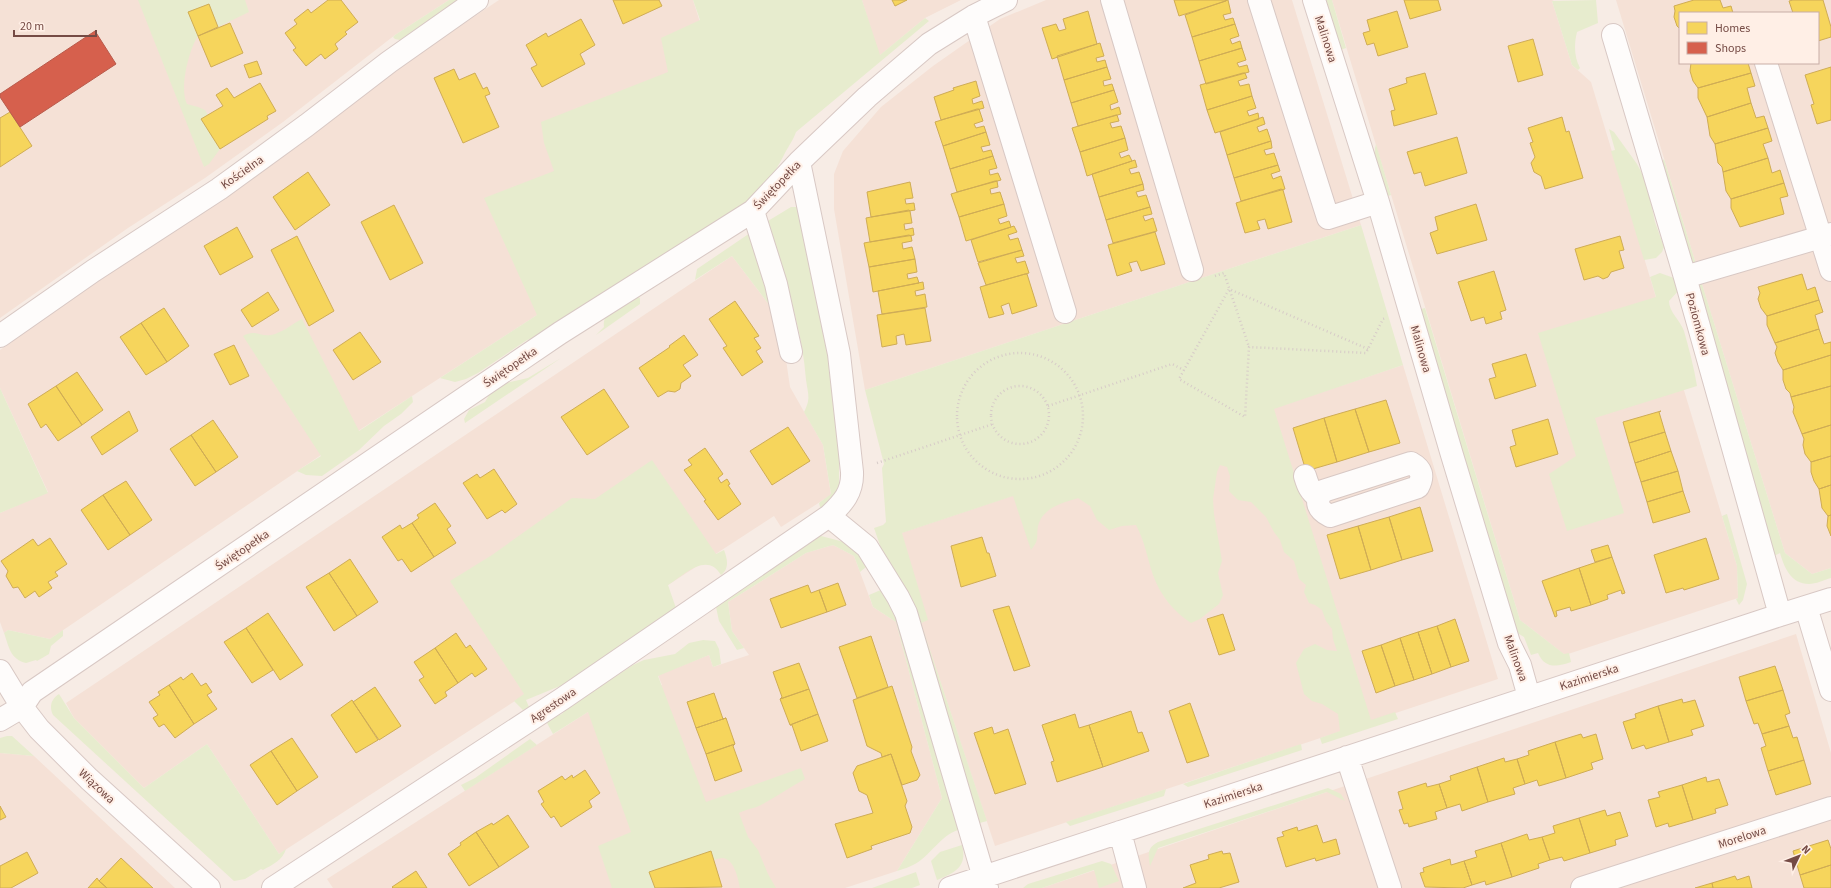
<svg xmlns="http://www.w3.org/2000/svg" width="1831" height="888" viewBox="0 0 1831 888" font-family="'Source Sans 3',sans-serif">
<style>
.residential{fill:#f5e1d6;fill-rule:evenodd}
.green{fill:#e7ecce}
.homes{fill:#f6d55c;stroke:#cfac55}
.shops{fill:#d6604d;stroke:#b95a4b}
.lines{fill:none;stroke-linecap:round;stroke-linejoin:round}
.minor-casing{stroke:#d8c8c4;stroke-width:24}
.path{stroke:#d7cbc8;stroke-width:2.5;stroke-dasharray:1 3;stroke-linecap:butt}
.minor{stroke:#fefcfb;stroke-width:22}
.labels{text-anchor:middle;stroke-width:4;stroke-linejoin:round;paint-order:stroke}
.street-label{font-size:12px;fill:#754b45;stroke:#ffefe6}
</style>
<rect width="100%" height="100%" fill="#f7ece5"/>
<!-- residential -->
<path class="residential" d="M0 0H449L395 35 283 122 205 178 128 228 0 318Z
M499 0H693L753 192 537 315 321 455 50 639 8 630 4 633 0 622V513L48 492 0 388V350L12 342 11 337 347 108 397 68Z
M862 0H961L925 18 879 56Z
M1046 0H1292L1361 225 865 390 834 209V174L843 151 881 107 933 66 1000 19Z
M1332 0H1554L1552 1 1572 65 1591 82 1737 566 1738 598 1565 655 1520 620Z
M1616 0H1831V223L1696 264ZM1680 13H1818V63H1680Z
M1831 245V568L1812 574 1785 553 1702 284Z
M732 256 780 319 790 387 823 445 831 495 781 527 774 516 668 585 666 603 279 854 207 744 144 788 74 718 66 703Z
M1403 365 1498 679 995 846 921 623 927 620 901 533Z
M833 545 854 556 873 607 896 622 942 798 897 871 845 888H333L327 879 588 712 662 685 658 675 709 655 713 667 749 655 732 631 728 602 806 553Z
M1796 634 1831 753V888H1042Z
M0 753 34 756 175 888H0Z"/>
<!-- green -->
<path class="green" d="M138 0H245L249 12 218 27 209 4 189 12 198 36C189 49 179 89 187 104L198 107 205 110 208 115 201 119 220 149 209 164 204 167Z
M449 0H457L406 36 400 40 395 39 393 37 395 35Z
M693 0H862L880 55 925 18 929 21 796 132C793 141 787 148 783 157 776 169 770 181 763 192L599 295 541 336 527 340 478 373 466 379 455 382 440 378 537 315 484 198 554 171 544 143 541 122 668 72 661 38 700 20Z
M1324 0H1332L1346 48 1340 50Z
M1596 0 1598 23 1577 32C1574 44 1574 57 1580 68L1578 70 1572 65 1552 1Z
M1609 129 1614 132 1637 164 1647 183 1655 222 1664 247 1662 252 1656 258 1644 260 1611 151 1615 150Z
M1376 144 1391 195 1388 196C1382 181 1371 160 1376 144Z
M1664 159 1696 264 1692 270 1662 162Z
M791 207H797L801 209 823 310 839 436V486L843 490 825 510 820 507 819 503 831 494 823 445 804 412C811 399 808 394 806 380 802 325 784 275 763 224Z
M1361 225 1403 365 1274 409 1371 720 1395 712 1398 719 1322 744 1320 738 1340 731 1338 714 1322 704 1312 701 1304 694 1296 663 1304 649 1315 644 1327 650 1337 651 1333 639 1332 629 1326 621 1322 610 1315 605 1309 603 1304 592 1306 585 1299 579 1294 561 1284 552 1280 540 1274 532 1266 517 1251 502 1238 500 1229 491 1230 476 1227 467 1220 465 1217 472 1213 499 1214 514 1222 561 1218 573 1223 595 1219 604 1200 619 1191 623C1174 612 1160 595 1153 575 1147 557 1145 542 1136 525L1122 526 1109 530 1097 520 1090 506 1078 498C1063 503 1043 507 1038 526 1036 538 1040 539 1031 550L1013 496 902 533 928 620 921 623 987 821 976 824 874 528 883 525 886 522 882 468 884 464 865 390Z
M753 231 780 319 732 256 695 280 697 269Z
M1814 250 1702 284 1785 553 1812 574 1831 568V578C1824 580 1816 584 1809 584 1791 584 1784 567 1780 553L1774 556 1696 289 1700 282Z
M1660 273 1674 278 1680 289 1669 301C1669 312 1680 320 1684 331 1689 349 1694 367 1697 386L1595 418 1624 513 1567 531 1549 474 1576 456 1538 333 1656 297 1650 277Z
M637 296 640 298V304L596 335 604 327C601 310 626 302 637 296Z
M1425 308 1520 620 1564 654 1569 653 1571 662C1557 667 1545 669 1538 653L1531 655 1524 637 1514 631 1423 320 1421 309Z
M302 319 359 431 412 396 413 402 401 414 384 426 359 450 322 476 306 475 297 471 321 456 243 336C255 329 260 337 271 335 282 333 292 324 302 319Z
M561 358 465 423 464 419 469 410 485 402 489 395 502 384 528 378Z
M0 388 48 493 0 513Z
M652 460 716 554 724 550C727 558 730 568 721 575 707 551 684 575 668 585L677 611 569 685 560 686 526 700 529 707 523 710 514 701 524 694 450 581 492 555 572 498 595 499Z
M1727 514 1747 584 1743 600 1739 605 1736 599 1738 598 1737 566 1722 516Z
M821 536 844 542 859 550 872 569 866 567 860 572 854 556 833 545 806 553 728 602 732 631 744 648 737 650 719 621 716 607 808 539Z
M883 589 899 616 909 649 958 830C940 836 931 855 915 864 910 867 903 869 897 871L942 798 896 622 873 607 869 595Z
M8 630 50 639 63 630V636L51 646 49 654 37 661 36 660 26 663C10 659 9 647 4 633Z
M703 640 715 641 719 649 721 664 713 667 709 655 658 676 706 802 801 768 805 779C790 787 776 797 761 805 753 809 746 809 739 813L748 837 758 850 768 874 776 888H740C738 879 735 860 723 858 721 858 716 859 714 860L710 852 650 872 655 888H612L598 846 631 832 588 712 553 734 547 723 553 717 562 714 569 705 590 690 607 682 633 665 644 660 675 654 689 643Z
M59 694 74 718 144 788 207 744 279 854 286 849C283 860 272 865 263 870L261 869 245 879 234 881 53 715C49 707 51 699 59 694Z
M7 736H12L34 756 0 753V738Z
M530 739 537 745 465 791 461 785 475 778Z
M1301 744 1302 750 1188 787 1183 784Z
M1328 788 1341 794 1345 801 1327 792 1158 848 1150 866C1148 854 1147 848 1158 842Z
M1166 789 1164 796 1070 826 1066 822Z
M962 845C968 867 954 873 937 880L931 861 940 852Z
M1102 861 1111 864 1119 881 1099 888 1094 870 1042 888H1023L1028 884Z
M916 872 920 885 912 888H872Z"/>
<!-- homes -->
<path class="homes" d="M328 0H341L358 22 345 32 347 34 335 44 338 49 325 59 321 54 306 66 293 50 296 48 285 33 297 24 294 20 308 9 311 13Z
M613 0H659L662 6 623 24Z
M892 0H907L895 6Z
M1174 0H1225L1226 1 1179 16Z
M1228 0 1231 13 1223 15 1225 20 1233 18 1235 24 1192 37 1185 15Z
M1404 0H1438L1441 10 1410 19Z
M1694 0H1720L1723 8 1731 6 1733 13H1680V29L1677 26 1674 17 1675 11 1674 6Z
M1793 0H1823L1831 27V37L1818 41V13H1793L1789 1Z
M209 4 218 27 198 36 188 12Z
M1088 11 1097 44 1052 59 1042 28 1056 24 1059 31 1066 29 1063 19Z
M1397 11 1408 47 1378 56 1374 43 1367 45 1363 33 1370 31 1367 20Z
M581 19 595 45 580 54 585 64 542 87 531 68 537 65 526 45 546 33 548 37Z
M230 23 243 53 211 67 198 36Z
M1235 24 1239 36 1230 39 1232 44 1240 41 1242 48 1199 61 1192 37Z
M1533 39 1543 75 1518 82 1508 46Z
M1100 43 1104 56 1096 58 1097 62 1105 60 1107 67 1064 80 1057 56Z
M1242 48 1246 60 1237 63 1239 67 1247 65 1249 72 1206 84 1199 61Z
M257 61 262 74 249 78 244 65Z
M1691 63H1748L1751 73 1698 88 1693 81 1690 71Z
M1107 67 1111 79 1103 81 1104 86 1112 84 1114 90 1071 103 1064 80Z
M1831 67V120L1817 124 1811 105 1814 104 1805 75Z
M454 69 459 80 475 73 483 89 487 87 490 94 485 96 499 127 463 143 434 78Z
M1243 73H1245L1247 78 1238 81 1240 86 1249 84 1252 96 1207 110 1200 85Z
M1425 73 1437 114 1394 126 1391 111 1395 110 1389 89 1407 83 1406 78Z
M1751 73 1755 86 1747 88 1751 103 1707 117 1698 98V88Z
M976 81 980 96 972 99 973 104 982 101 984 108 941 120 934 97 954 90 953 88Z
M260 83 276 111 267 116 268 119 220 149 201 119 223 106 216 95 227 88 234 98Z
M1114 90 1118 102 1110 105 1111 110 1119 107 1121 114 1078 126 1071 103Z
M1252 96 1256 108 1247 111 1249 116 1258 113 1259 119 1215 133 1207 110Z
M1751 103 1756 118 1764 116 1768 128 1715 144 1710 136 1707 117Z
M977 109H979L983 121 974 124 976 128 984 126 986 132 943 146 935 122Z
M10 112 32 146 0 167V118Z
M1116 115H1117L1119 121 1110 123 1112 128 1121 126 1125 138 1080 152 1072 128Z
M1263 117 1265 124 1257 127 1259 132 1267 129 1271 141 1227 155 1220 132Z
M1562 117 1566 132 1569 131 1583 178 1545 189 1541 176 1534 172 1531 163 1535 157 1530 143 1533 142 1528 128Z
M1768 128 1772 141 1763 144 1768 158 1723 172 1722 167 1718 163 1715 144Z
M986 132 990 145 981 147 983 152 991 150 993 156 950 169 943 146Z
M1457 137 1467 173 1425 186 1421 172 1414 174 1407 152Z
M1125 138 1128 150 1119 153 1121 158 1129 155 1132 161 1087 176 1080 152Z
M1271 141 1272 148 1264 150 1266 155 1274 153 1278 165 1234 178 1227 155Z
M993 156 997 168 989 170 990 175 998 173 1001 180 957 192 950 169Z
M1768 158 1772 173 1780 170 1784 183 1731 199 1726 191 1723 172Z
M1135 160 1137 167 1129 169 1131 174 1139 172 1143 184 1099 197 1092 174Z
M1278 165 1280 171 1271 174 1273 179 1281 176 1285 189 1241 201 1234 178Z
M308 172 330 205 295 230 273 197Z
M995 181H997L998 187 990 189 991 194 1000 192 1004 204 959 217 951 194Z
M910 182 913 198 905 199 906 204 914 203 915 210 871 217 867 192Z
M1784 183 1788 196 1780 198 1784 214 1740 227 1731 208V199Z
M1143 184 1144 190 1136 192 1138 197 1146 195 1150 207 1106 220 1099 197Z
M1281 189 1283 190 1292 222 1268 229 1265 219 1257 221 1260 229 1245 233 1236 203Z
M1004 204 1007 216 998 219 1000 224 1009 221 1011 227 966 241 959 217Z
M1476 204 1487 240 1437 254 1430 233 1438 230 1435 217Z
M394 205 423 263 390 280 361 222Z
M1150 207 1152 214 1143 216 1145 221 1153 218 1157 231 1113 243 1106 220Z
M909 210 910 211 912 223 904 224 905 230 913 228 914 235 870 242 866 218Z
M1014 226 1017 232 1008 235 1010 240 1018 238 1022 250 978 262 971 240Z
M237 227 253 257 220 275 204 246Z
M1155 232 1165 264 1141 271 1137 261 1129 263 1132 271 1117 276 1108 245Z
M909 235 911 236 912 241 902 243 903 249 912 247 915 259 869 267 864 243Z
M297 236 334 311 309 326 271 250Z
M1620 236 1624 250 1619 251 1624 268 1611 272 1608 277 1603 279 1598 276 1584 280 1575 249Z
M1022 250 1024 256 1015 258 1017 263 1025 261 1029 273 986 285 978 263Z
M915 259 917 272 907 274 908 279 917 277 919 283 873 292 869 267Z
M1494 271 1506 310 1500 312 1502 319 1486 324 1484 317 1471 321 1458 282Z
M1025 274H1027L1037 306 1012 314 1009 303 1001 306 1004 314 989 318 980 287Z
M1802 274 1807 290 1815 287 1819 300 1767 316 1761 308 1758 299 1760 293 1758 287Z
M923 282 924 289 915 291 916 296 925 294 927 307 882 314 878 291Z
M268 292 279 310 252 327 241 310Z
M1819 300 1823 312 1815 315 1819 329 1775 343 1767 325V316Z
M735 301 759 336 754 338 761 348 756 351 763 362 742 376 723 348 727 346 709 319Z
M164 308 189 346 167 362 141 323Z
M925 308 931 341 906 345 904 334 896 336 897 344 882 347 877 315Z
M141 323 167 362 146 375 120 337Z
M1819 329 1824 344 1831 342V355L1783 370 1778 362 1775 353 1777 347 1775 343Z
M360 332 381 362 353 380 333 350Z
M684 335 698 355 683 365 691 376 681 383 680 389 675 392 668 391 658 397 639 368 670 347 669 346Z
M234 345 249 376 230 385 214 354Z
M1526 354 1536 386 1495 399 1489 379 1496 377 1492 364Z
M1831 355V386L1791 397 1790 393 1786 389 1783 380V370Z
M77 372 103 410 82 425 56 386Z
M56 386 82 425 58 441 46 424 41 428 28 404Z
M1831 386V425L1802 434 1793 412 1794 407 1791 397Z
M604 389 629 427 587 455 561 417Z
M1386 400 1400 443 1369 452 1355 409Z
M1355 409 1369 452 1337 462 1324 418Z
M129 411 138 431 102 455 91 437Z
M1661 411 1659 412 1665 432 1629 443 1623 422Z
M1324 418 1337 462 1306 471 1293 428Z
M1548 419 1558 454 1516 467 1510 447 1516 445 1512 430Z
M213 420 238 457 216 472 191 435Z
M1831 425V456L1811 462 1805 454 1803 445 1804 439 1802 434Z
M788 427 810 461 772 485 750 451Z
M1665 432 1671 451 1635 463 1629 443Z
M191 435 216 472 195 486 170 449Z
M705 448 723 474 718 478 721 483 727 479 730 484 728 485 741 504 718 520 704 501 706 500 684 470 692 465 688 460Z
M1671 451 1678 471 1641 482 1635 463Z
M1831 456V485L1819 489 1814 481 1811 472V462Z
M494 469 517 504 505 513 502 510 487 519 463 483 477 474 480 478Z
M1678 471 1683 491 1647 502 1641 482Z
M126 481 152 520 130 535 103 495Z
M1831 485V515L1828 516 1822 508 1819 489Z
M1683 491 1690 512 1653 523 1647 502Z
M103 495 130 535 108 550 81 510Z
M435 503 451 526 447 529 456 543 434 557 412 523 419 518 417 515Z
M1420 507 1433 551 1402 560 1389 517Z
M1831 515V536L1827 526 1828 516Z
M1389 517 1402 560 1371 570 1358 526Z
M412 523 434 557 411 572 402 559 398 561 382 537 400 525 402 529Z
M1358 526 1371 570 1340 579 1327 535Z
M982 537 987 553H989L996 576 961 587 951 546Z
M50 538 67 564 55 572 58 576 48 582 52 588 39 597 35 591 25 598 18 587 13 588 6 576 8 571 1 561 33 539 38 546Z
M1706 538 1719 579 1684 590 1683 588 1666 593 1654 555Z
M1608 545 1612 557 1595 562 1591 550Z
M1612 557 1625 593 1622 594 1621 590 1607 595 1608 599 1591 605 1579 568Z
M350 559 378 602 357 616 329 573Z
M1579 568 1591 605 1571 611 1570 607 1556 611 1557 616 1555 617 1542 581Z
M329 573 357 616 334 631 306 587Z
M838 583 846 605 827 612 819 590Z
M808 585 811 593 819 590 827 612 781 628 770 599Z
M1009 606 1030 666 1014 671 993 610Z
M268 613 303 665 280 680 246 628Z
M1223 614 1235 650 1219 655 1207 619Z
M1455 619 1469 661 1451 667 1437 626Z
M1437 626 1451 667 1432 674 1418 632Z
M246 628 273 670 252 683 224 642Z
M1418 632 1432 674 1414 680 1400 638Z
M456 633 466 648 470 645 487 669 475 677 472 673 458 683 435 648Z
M871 636 888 687 857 698 839 647Z
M1400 638 1414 680 1395 686 1381 645Z
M1381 645 1395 686 1376 693 1362 651Z
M435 648 458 683 445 692 447 696 435 704 419 680 424 677 414 662Z
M799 663 809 689 780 699 782 697 773 672Z
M1775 666 1783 690 1746 701 1739 677Z
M192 673 201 686 206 683 212 692 207 695 217 709 194 724 169 685 181 677 183 680Z
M169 685 194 724 175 738 164 724 159 727 153 718 158 715 149 702 160 695 158 692Z
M892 686 912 747 911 751 920 775 917 780 902 785 891 754 882 757 881 753 867 746 853 700Z
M375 687 401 726 379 740 353 702Z
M809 689 818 714 790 725 780 699Z
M1783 690 1790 713 1785 715 1789 726 1762 734 1758 723 1754 724 1746 701Z
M714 693 723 719 726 718 696 728 687 702Z
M1682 699 1683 703 1695 700 1704 726 1691 730 1693 735 1669 742 1658 706Z
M352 700 378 740 356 753 331 715Z
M1190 703 1209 756 1187 763 1169 711Z
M1658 706 1669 742 1646 749 1644 745 1632 749 1623 722 1636 718 1635 714Z
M1131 711 1138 733 1142 732 1149 751 1103 767 1089 725Z
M818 714 828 741 801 751 792 725H790Z
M1075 714 1079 728 1089 725 1103 767 1057 782 1051 762 1054 761 1042 725Z
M726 718 735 744 706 754 696 728Z
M1789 726 1793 738 1797 737 1804 760 1768 771 1761 748 1766 746 1762 734Z
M992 727 994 734 1008 729 1026 784 995 794 974 733Z
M1581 734 1583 738 1596 734 1603 759 1591 763 1593 769 1566 778 1555 742Z
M292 738 318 777 297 791 271 751Z
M1555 742 1566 778 1539 786 1537 780 1525 784 1517 759 1529 755 1528 751Z
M735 744 733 746 742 771 715 781 706 754Z
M271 751 297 791 277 805 250 765Z
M891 754 907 801 905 806 912 827 910 833 871 846 872 849 847 858 835 824 873 813 867 795 859 791 853 773 857 766Z
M1504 758 1505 762 1517 759 1525 784 1513 788 1515 794 1488 802 1477 767Z
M1804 760 1811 784 1776 795 1768 771Z
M1477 767 1488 802 1462 811 1460 804 1447 808 1439 784 1451 780 1450 776Z
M585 770 600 793 589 801 592 807 561 827 554 816 551 818 541 804 544 802 538 791 562 776 565 780 572 775 573 778Z
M1706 777 1707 782 1719 779 1728 805 1715 809 1716 813 1693 820 1682 785Z
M1426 783 1427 787 1439 784 1447 808 1435 812 1437 819 1409 827 1408 823 1404 824 1399 810 1403 809 1398 792Z
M1682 785 1693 820 1669 827 1668 823 1656 827 1648 800 1660 797 1658 792Z
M0 806 6 817 0 820Z
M1605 810 1607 816 1620 812 1628 836 1615 840 1616 845 1590 853 1579 818Z
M508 815 529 847 499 867 476 832 492 823 493 825Z
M1579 818 1590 853 1564 861 1562 857 1550 860 1542 837 1555 833 1553 826Z
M1317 825 1323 843 1336 839 1340 854 1316 861 1315 858 1286 867 1277 838 1284 836 1282 832 1297 827 1298 831Z
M476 832 499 867 469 886 448 854 461 845 460 843Z
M1527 834 1529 840 1542 837 1550 860 1538 864 1539 868 1512 877 1501 843Z
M1828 840 1831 849V865L1800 875 1793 851Z
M1501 843 1512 877 1486 885 1485 881 1472 885 1464 861 1477 857 1475 851Z
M711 851 722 887 655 888 649 872Z
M1222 851 1223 854 1230 853 1239 882 1219 888H1183L1196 883 1190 865 1209 859 1208 855Z
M27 852 38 873 11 888H0V866Z
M121 858 153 888H107L99 881Z
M1450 859 1451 865 1464 861 1472 885 1463 888 1425 887 1420 873 1424 872 1423 868Z
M1831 865V888H1804L1800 875Z
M416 871 427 888H393L392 887Z
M1735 876 1737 880 1749 876 1752 888H1713L1712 883Z
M97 878 99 881 107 888H88Z
M1712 883 1713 888H1695Z"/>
<!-- shops -->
<path class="shops" d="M95 31 116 64 20 127 0 97V94Z"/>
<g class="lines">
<defs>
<path id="minor" d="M1112 0 1192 270
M1259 0 1328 218 1378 202
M1314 0 1378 202 1452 455 1509 643 1520 665 1529 697
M974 16 1065 312
M1613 35 1685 277 1780 615
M1766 63 1831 270
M753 211 776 284 791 352
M1685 277 1831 234
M0 336 93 271 219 189 307 125 389 62 477 0
M1411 463C1422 469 1424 476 1418 487L1330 516C1318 510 1314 502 1323 491Z
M1305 476C1308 486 1310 491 1318 497
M829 516 867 547 898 597 906 613 987 888
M1806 607 1831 690
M0 671 22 707 39 729 89 779 209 888
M0 720 22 707 32 692 560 333 753 211 799 162 867 97 929 44 974 16 1006 0
M1347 757 1390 888
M1120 832 1135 888
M273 888 562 699 829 516C843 503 853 492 852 472L839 354 799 162
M950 888 1780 615 1831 599
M1582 888 1831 808"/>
</defs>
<!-- minor casing -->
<use href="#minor" class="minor-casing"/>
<!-- path -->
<path class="path" d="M1215 276 1224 273 1249 347
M1368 349 1229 289 1179 379 1245 417 1249 347 1366 353 1383 319 1386 318
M957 416a63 63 0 1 1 126 0a63 63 0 1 1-126 0Z
M991 415a29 29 0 1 1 58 0a29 29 0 1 1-58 0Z
M1048 406 1172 364 1184 370
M877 463 993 424"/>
<!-- minor -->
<use href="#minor" class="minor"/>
</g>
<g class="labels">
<!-- street labels -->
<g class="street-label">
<text transform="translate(1326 39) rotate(72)" y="4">Malinowa</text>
<text transform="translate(242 172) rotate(-35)" y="4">Kościelna</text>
<text transform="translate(777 185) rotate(-46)" y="4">Świętopełka</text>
<text transform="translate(1698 324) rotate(75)" y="4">Poziomkowa</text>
<text transform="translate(1421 349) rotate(74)" y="4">Malinowa</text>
<text transform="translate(510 367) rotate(-34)" y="4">Świętopełka</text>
<text transform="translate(242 550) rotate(-34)" y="4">Świętopełka</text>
<text transform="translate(1516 658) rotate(70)" y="4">Malinowa</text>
<text transform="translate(1589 677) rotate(-18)" y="4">Kazimierska</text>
<text transform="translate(553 705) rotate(-34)" y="4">Agrestowa</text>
<text transform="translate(97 786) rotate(43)" y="4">Wiązowa</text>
<text transform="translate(1233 795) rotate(-18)" y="4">Kazimierska</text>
<text transform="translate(1742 837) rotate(-18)" y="4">Morelowa</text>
</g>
</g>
<!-- legend -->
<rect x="1679" y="12" width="140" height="52" fill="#ffefe6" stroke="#c8ada6"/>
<rect x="1687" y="22" width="20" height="12" fill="#f6d55c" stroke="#c8ada6"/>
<text x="1715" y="32" font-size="12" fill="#754b45">Homes</text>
<rect x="1687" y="42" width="20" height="12" fill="#d6604d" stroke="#c8ada6"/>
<text x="1715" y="52" font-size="12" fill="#754b45">Shops</text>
<!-- north arrow -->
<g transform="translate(1799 856) rotate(47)" stroke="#ffefe6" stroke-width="3" paint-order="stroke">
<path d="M0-3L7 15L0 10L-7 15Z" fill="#754b45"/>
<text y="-6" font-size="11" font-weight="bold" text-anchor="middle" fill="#754b45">N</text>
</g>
<!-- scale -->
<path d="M14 30v6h82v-6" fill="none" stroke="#754b45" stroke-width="2"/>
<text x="20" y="30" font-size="12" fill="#754b45" stroke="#ffefe6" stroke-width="3" paint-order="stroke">20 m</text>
</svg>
